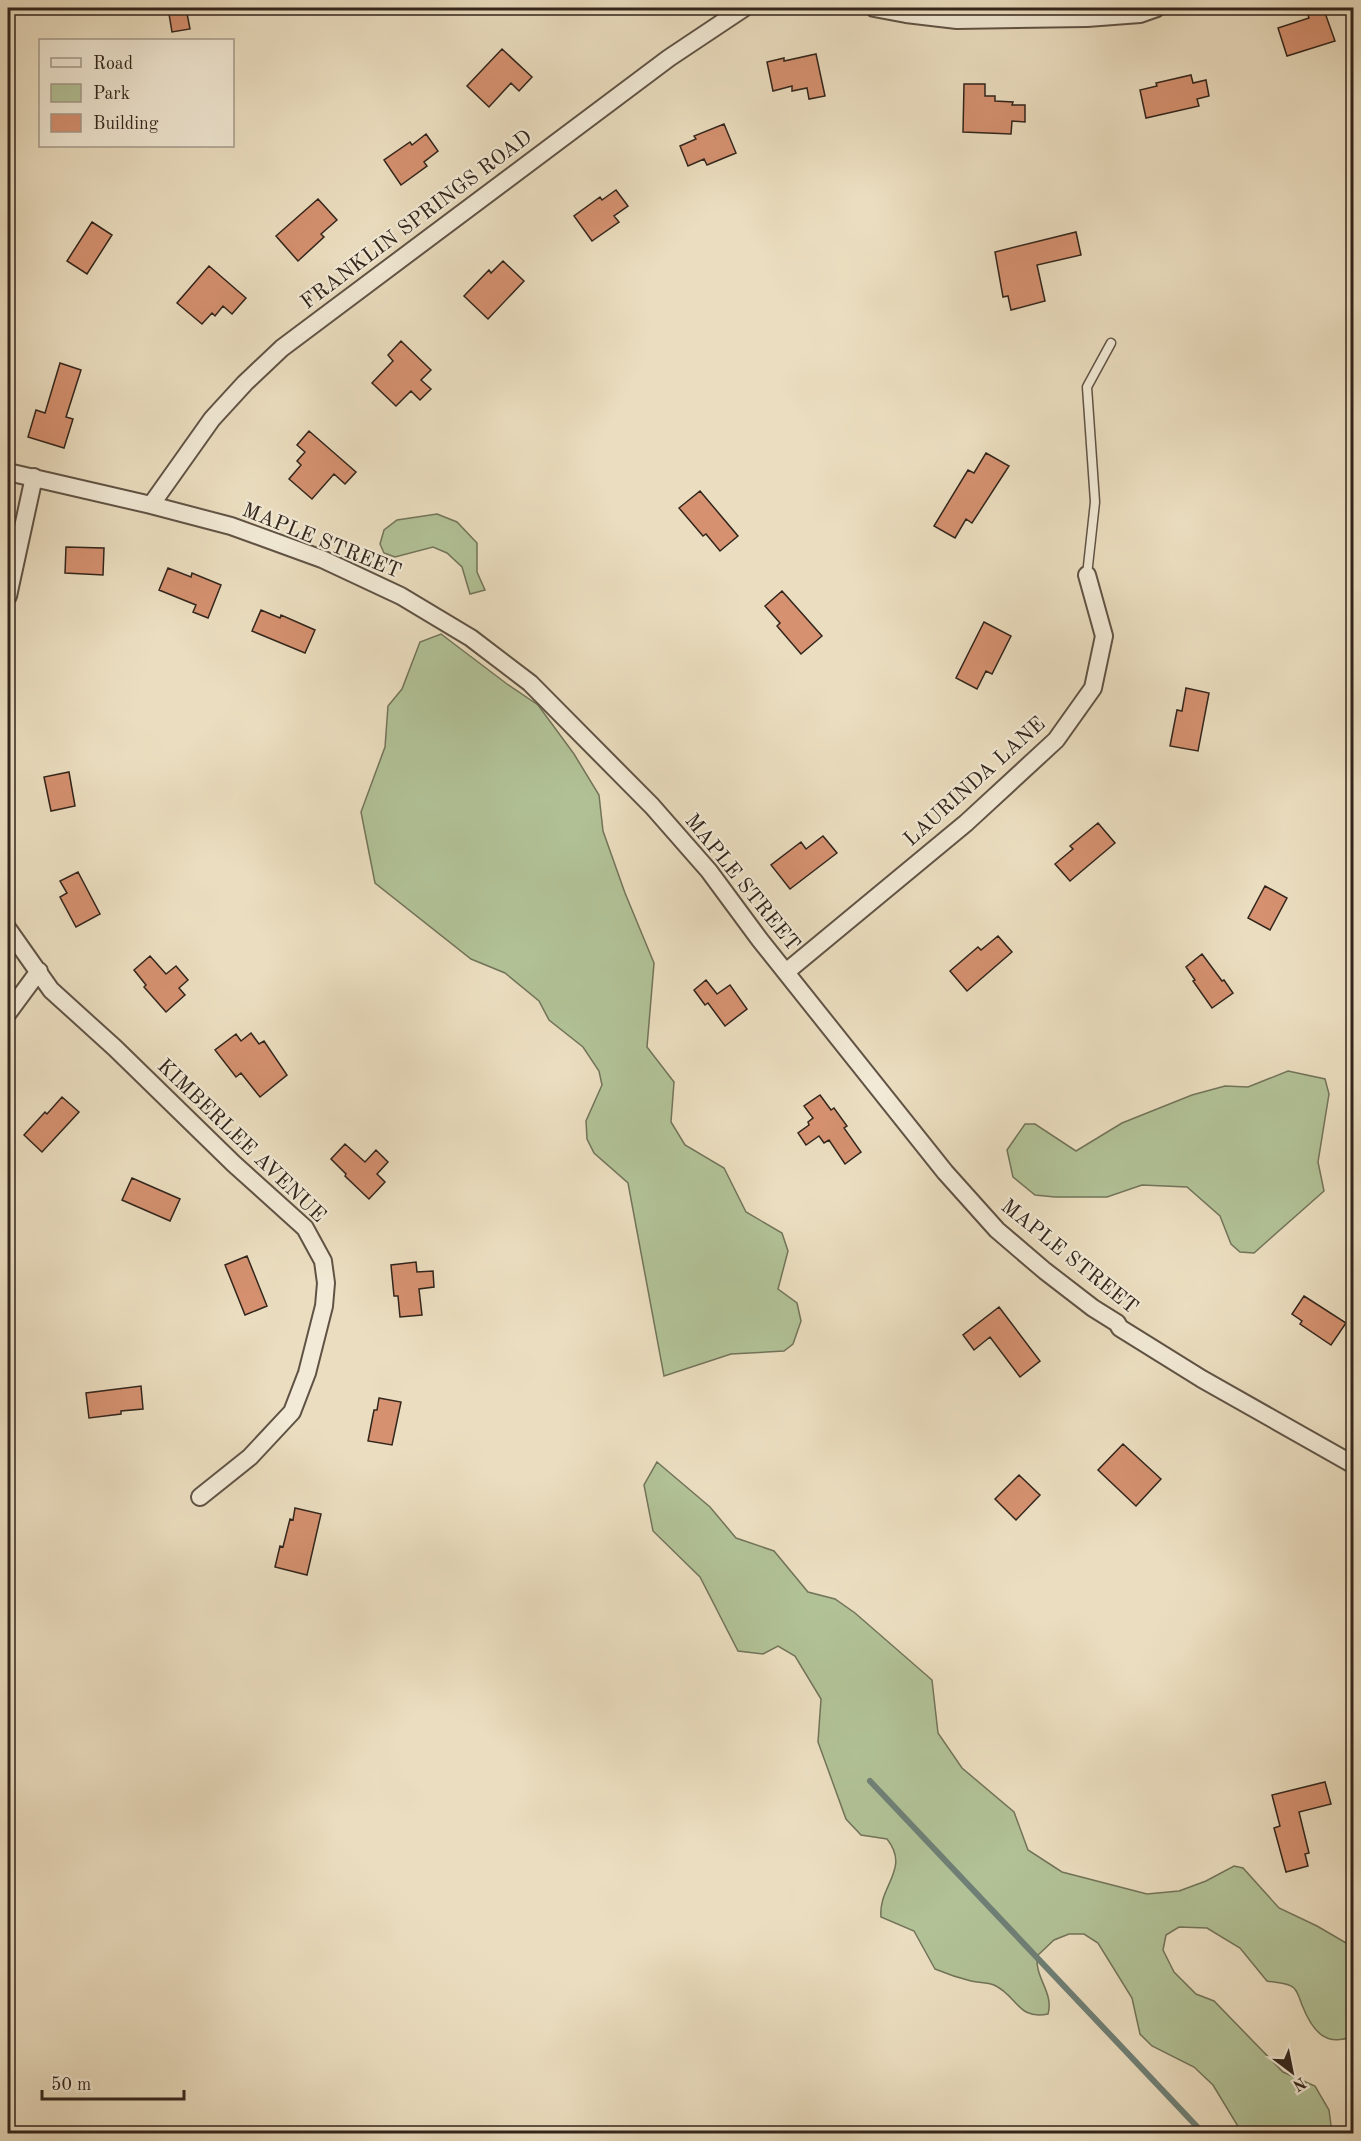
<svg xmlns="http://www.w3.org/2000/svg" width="1361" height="2141" viewBox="0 0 1361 2141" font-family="'Old Standard TT',serif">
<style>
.green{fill:#b2c297;stroke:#72745a;stroke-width:1.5}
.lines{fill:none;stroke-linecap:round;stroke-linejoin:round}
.stream{stroke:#6f8077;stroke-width:6}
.building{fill:#d59170;stroke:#32251c;stroke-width:1.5}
.lane-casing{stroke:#605345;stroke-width:11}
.street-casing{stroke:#605345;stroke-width:20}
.lane{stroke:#f2ead6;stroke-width:8}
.street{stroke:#f2ead6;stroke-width:16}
.labels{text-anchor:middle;stroke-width:4.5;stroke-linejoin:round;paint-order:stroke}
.street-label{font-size:21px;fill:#32251c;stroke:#f2ead6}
</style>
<rect width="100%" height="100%" fill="#ebdec0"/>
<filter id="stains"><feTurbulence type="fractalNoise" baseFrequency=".00333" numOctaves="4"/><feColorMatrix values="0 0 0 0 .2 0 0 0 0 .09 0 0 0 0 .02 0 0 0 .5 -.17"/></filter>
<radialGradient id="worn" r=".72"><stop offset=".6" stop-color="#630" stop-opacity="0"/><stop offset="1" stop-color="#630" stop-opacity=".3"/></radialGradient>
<!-- green -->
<path class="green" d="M437 514 457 522 477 543V572L485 590 470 594 462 567 447 553 433 547 395 557 384 553 380 544 384 530 397 520Z
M441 634 507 684 538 705 574 754 599 795 603 831 625 893 654 963 647 1047 674 1082 671 1122 685 1145 724 1168 746 1212 782 1233 788 1251 778 1289 797 1303 801 1321 793 1344 784 1351 731 1354 664 1376 628 1183 594 1153 587 1139 586 1121 602 1085 599 1071 583 1047 549 1020 539 1001 505 973 471 959 375 883 361 812 385 747 388 706 402 689 420 642Z
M1288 1071 1325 1079 1329 1094 1318 1162 1324 1191 1254 1253 1240 1252 1231 1244 1220 1216 1187 1187 1142 1185 1107 1197H1055L1035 1195 1013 1177 1007 1150 1025 1124H1035L1076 1151 1122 1123 1192 1095 1225 1086 1248 1087Z
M657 1462 710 1507 736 1538 774 1551 808 1592 835 1599 855 1613 932 1680 938 1733 962 1768 1014 1812 1028 1850 1062 1872 1147 1894 1179 1891 1206 1881 1234 1866 1243 1868 1279 1908 1317 1926 1353 1947V2036C1325 2048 1312 2030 1302 2005 1300 2000 1298 1992 1294 1988 1288 1982 1275 1983 1267 1981L1240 1948 1207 1928 1179 1927 1166 1935 1163 1950 1174 1972 1196 1994 1214 2001 1283 2072 1315 2086 1329 2110 1332 2133H1242L1213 2085 1194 2067 1152 2046 1140 2034 1132 1998 1098 1943 1084 1934H1069L1054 1940 1037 1956C1035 1979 1054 1992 1048 2014 1017 2020 1018 1996 994 1985 987 1982 979 1983 971 1981 959 1978 947 1974 935 1969L914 1931 881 1917C878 1886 911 1869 887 1839L861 1835 846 1819 818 1742 821 1699 795 1656 778 1646 763 1654 738 1651 700 1577 653 1531 644 1485Z"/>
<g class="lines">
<!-- stream -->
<path class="stream" d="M870 1781 1204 2134"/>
</g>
<!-- building -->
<path class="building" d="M168 8H186L190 29 172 32Z
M1324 10 1335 41 1287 56 1278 28 1309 18 1308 15Z
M502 49 532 77 519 91 511 83 489 107 467 86Z
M816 54 825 96 809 99 807 88 792 91V86L773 91 767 62 784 58V61Z
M1191 75 1193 83 1206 80 1209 96 1197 99 1199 106 1146 118 1140 90 1157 86 1156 83Z
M964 84H985V96H995V101L1013 102 1012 105H1025V122L1012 121 1011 134 963 132Z
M724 124 736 153 707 165 704 159 688 166 680 146 696 139 694 136Z
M426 134 438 151 424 162 427 166 401 185 384 160 410 142 412 145Z
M616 190 628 206 614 216 619 222 592 241 574 216 600 197 602 200Z
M318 199 337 220 321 234 324 237 298 261 276 236Z
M92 222 112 235 87 274 67 261Z
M1076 232 1081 255 1037 265 1045 301 1011 310 1008 296 1003 297 995 252Z
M503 261 524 281 488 319 464 296 489 270 491 273Z
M209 266 246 298 232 314 223 306 215 316 212 313 202 324 177 303Z
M401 341 431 370 421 380 431 389 420 400 411 391 396 406 372 383 393 361 388 355Z
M60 363 81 370 66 417 73 419 64 448 28 437 36 410 45 413Z
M309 431 356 472 345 484 334 474 312 499 289 479 301 465 297 461 305 452 297 445Z
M986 453 1009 466 972 523 966 519 955 538 934 526 968 470 974 473Z
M700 491 738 536 720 551 706 534 703 536 679 508Z
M66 547 104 548 103 575 65 573Z
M168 568 191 577 192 573 221 585 208 618 193 612 196 605 159 590Z
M782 591 822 636 801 654 777 626 780 623 765 606Z
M261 610 280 618 281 615 315 630 305 653 252 631Z
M984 622 1011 636 992 674 986 671 977 689 956 678Z
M1186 688 1209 693 1198 751 1170 746 1177 710 1182 711Z
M69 772 75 806 51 811 44 777Z
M1098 823 1115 843 1070 881 1055 864 1073 849 1070 846Z
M823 836 837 853 790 889 771 865 801 842 806 849Z
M78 872 100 914 76 927 60 897 67 893 60 881Z
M1265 886 1287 898 1270 930 1248 918Z
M998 936 1012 952 967 991 950 971 978 947 981 950Z
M1202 954 1222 981 1224 980 1233 993 1212 1008 1193 981 1195 980 1186 967Z
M150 956 166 974 176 966 188 980 179 988 185 995 166 1012 144 987 146 985 134 970Z
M706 980 717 994 730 985 747 1009 725 1026 708 1003 705 1005 694 990Z
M251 1033 259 1044 264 1041 287 1075 260 1097 241 1073 236 1077 215 1050 236 1034 241 1041Z
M820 1095 831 1110 834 1108 847 1126 844 1128 861 1152 845 1164 829 1140 824 1143 819 1136 806 1145 798 1133 809 1125 808 1122 813 1118 804 1106Z
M62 1097 79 1112 42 1152 24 1135 45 1112 47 1114Z
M345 1144 365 1162 376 1150 388 1162 377 1174 385 1182 369 1199 345 1176 346 1174 331 1159Z
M132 1178 180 1199 170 1221 122 1200Z
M247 1256 267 1306 245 1315 225 1265Z
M416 1262 417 1272 433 1271 434 1287 419 1289 422 1315 400 1317 398 1296H394L391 1265Z
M1304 1296 1346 1323 1331 1345 1300 1324 1302 1321 1292 1314Z
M999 1307 1040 1361 1020 1377 990 1337 974 1350 963 1335Z
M141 1386 143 1409 121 1411V1414L89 1418 86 1393Z
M379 1398 401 1402 392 1445 368 1441 374 1410H377Z
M1123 1444 1161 1479 1136 1506 1098 1470Z
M1019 1475 1040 1495 1016 1520 995 1499Z
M295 1508 321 1514 307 1575 275 1567 280 1546 283 1547 290 1519 293 1520Z
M1325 1782 1331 1804 1299 1812 1309 1853 1305 1854 1308 1866 1286 1872 1274 1828 1280 1826 1272 1795Z"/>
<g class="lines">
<defs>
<path id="lane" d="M1087 575 1095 502 1087 387 1111 343"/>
<path id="street" d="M874 8 906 14 957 20 1087 18 1140 14 1157 8
M8 472 151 505 231 526 322 559 401 596 471 638 530 683 652 806 709 871 760 940 945 1172 997 1230 1045 1271 1093 1308 1117 1323 1120 1328 1202 1379 1354 1465
M151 505 212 419 245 383 282 348 669 58 744 8
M8 596 34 477
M8 929 51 990 115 1048 234 1164 305 1228 323 1261 326 1283 324 1306 307 1373 292 1412 250 1457 200 1497
M786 972 966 823 1056 740 1093 688 1104 636 1087 575
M8 1013 39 971"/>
</defs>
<!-- lane casing -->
<use href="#lane" class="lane-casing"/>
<!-- street casing -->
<use href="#street" class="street-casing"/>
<!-- lane -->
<use href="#lane" class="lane"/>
<!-- street -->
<use href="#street" class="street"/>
</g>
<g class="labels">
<!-- street labels -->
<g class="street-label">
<text transform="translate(416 219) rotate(-37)" y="7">FRANKLIN SPRINGS ROAD</text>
<text transform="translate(322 540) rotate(22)" y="7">MAPLE STREET</text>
<text transform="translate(974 781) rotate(-42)" y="7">LAURINDA LANE</text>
<text transform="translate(743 882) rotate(51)" y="7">MAPLE STREET</text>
<text transform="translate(242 1140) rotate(44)" y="7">KIMBERLEE AVENUE</text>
<text transform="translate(1070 1256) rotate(39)" y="7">MAPLE STREET</text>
</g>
</g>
<!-- margin -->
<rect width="1361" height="2141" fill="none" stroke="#ebdec0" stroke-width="30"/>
<rect x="9" y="9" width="1343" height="2123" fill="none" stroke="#32251c" stroke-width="3"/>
<rect x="15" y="15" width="1331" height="2111" fill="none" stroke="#32251c" stroke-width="1.5"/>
<!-- legend -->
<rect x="39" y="39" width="195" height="108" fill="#f2ead6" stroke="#a59b8c" stroke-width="1.5"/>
<rect x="51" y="58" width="30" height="9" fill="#f2ead6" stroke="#a59b8c" stroke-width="1.5"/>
<text x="93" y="69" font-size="18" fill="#32251c">Road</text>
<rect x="51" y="84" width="30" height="18" fill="#b2c297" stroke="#a59b8c" stroke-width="1.5"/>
<text x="93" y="99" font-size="18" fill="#32251c">Park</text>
<rect x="51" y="114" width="30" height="18" fill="#d59170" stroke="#a59b8c" stroke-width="1.5"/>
<text x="93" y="129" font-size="18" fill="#32251c">Building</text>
<!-- north arrow -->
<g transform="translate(1292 2072) rotate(148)" stroke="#f2ead6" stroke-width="4.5" paint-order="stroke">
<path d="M0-4.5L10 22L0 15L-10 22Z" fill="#32251c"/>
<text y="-9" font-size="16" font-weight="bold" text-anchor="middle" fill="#32251c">N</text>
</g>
<!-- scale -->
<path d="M42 2090v9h142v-9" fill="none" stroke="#32251c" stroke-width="3"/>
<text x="51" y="2090" font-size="18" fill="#32251c" stroke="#f2ead6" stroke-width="4.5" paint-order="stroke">50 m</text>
<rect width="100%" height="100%" filter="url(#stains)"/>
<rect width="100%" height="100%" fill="url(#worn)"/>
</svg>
